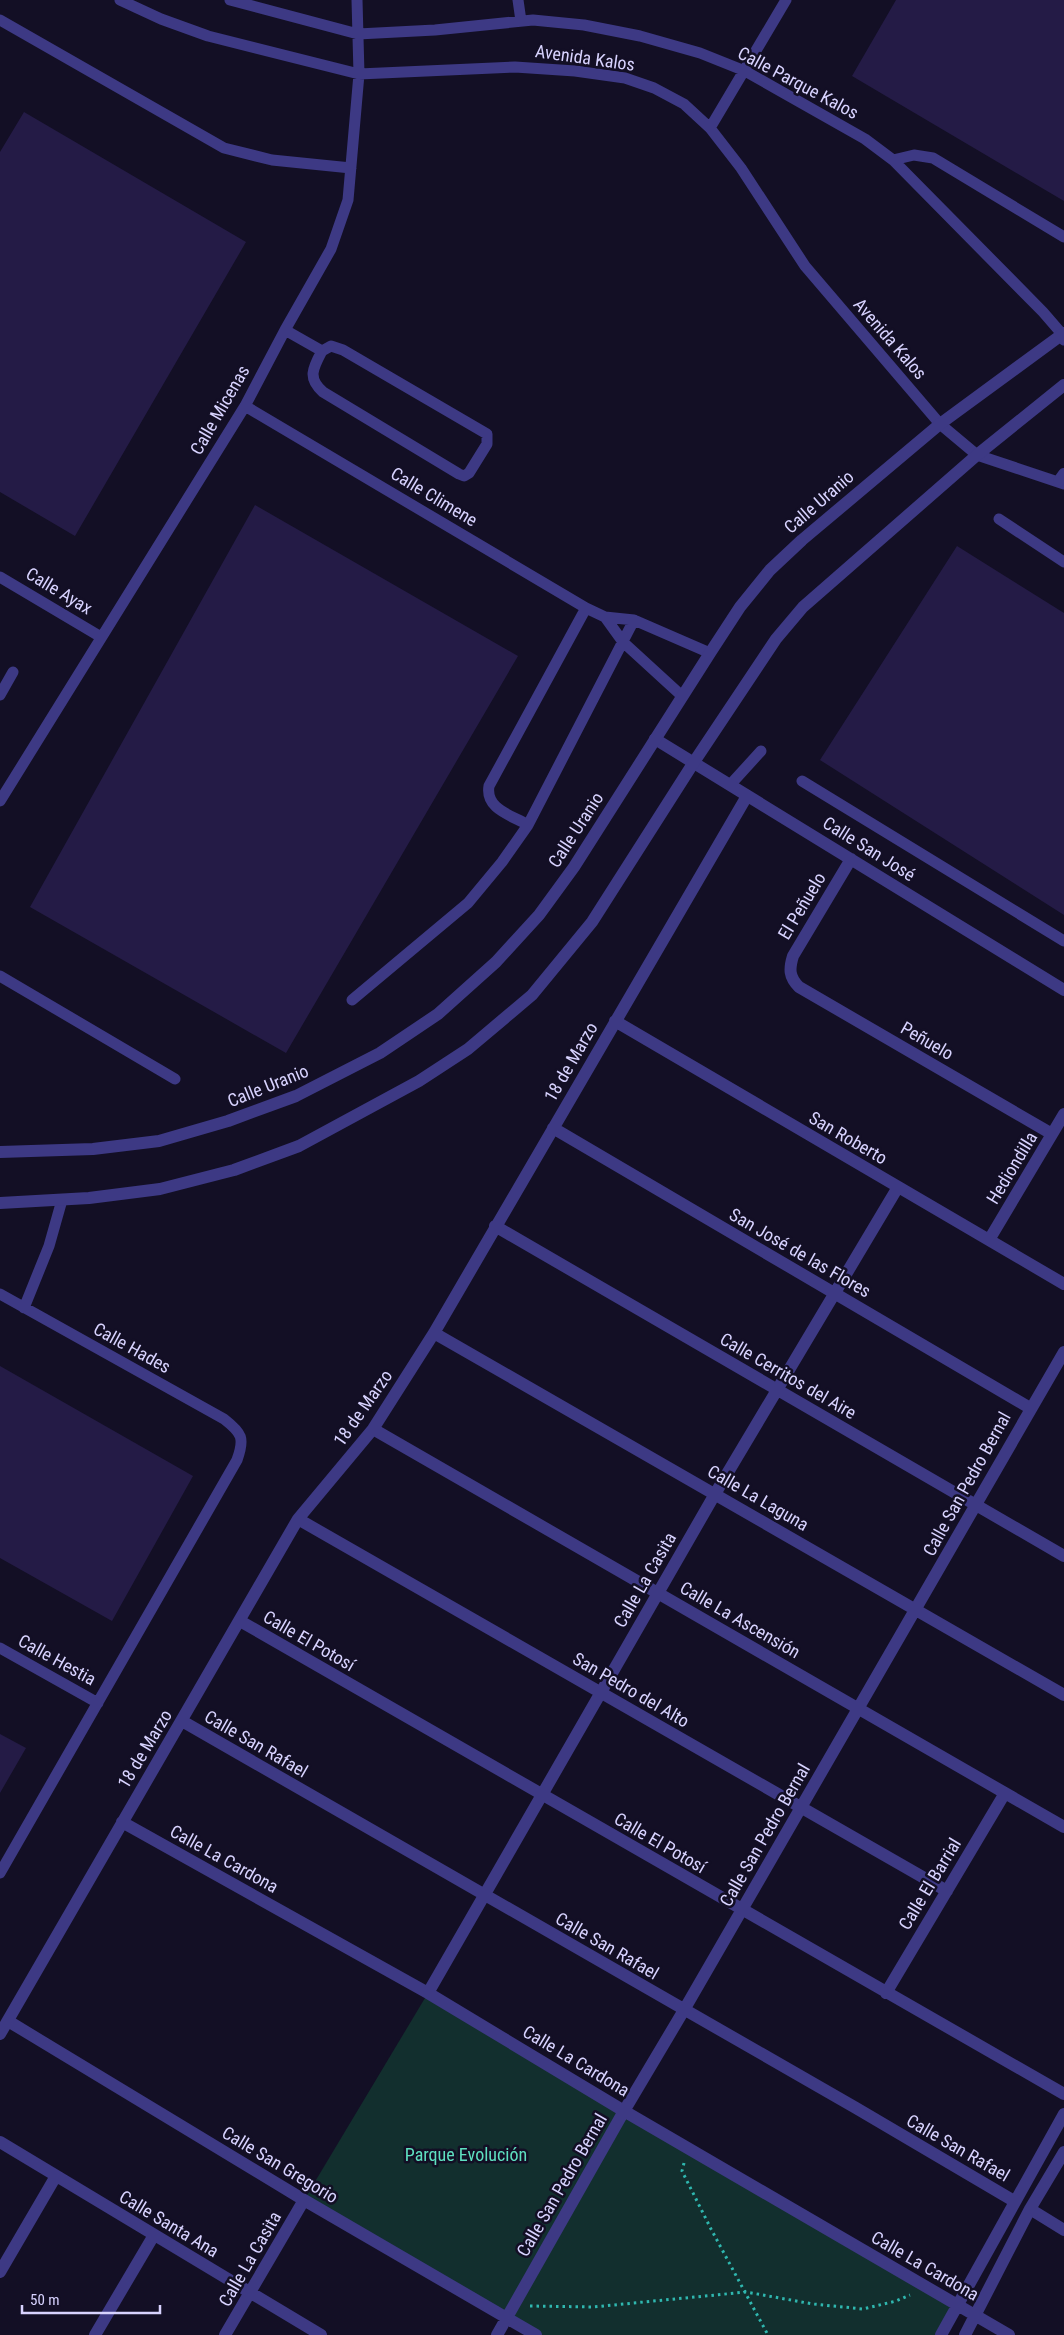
<svg xmlns="http://www.w3.org/2000/svg" width="1064" height="2335" viewBox="0 0 1064 2335" font-family="'Roboto Condensed',sans-serif">
<style>
.green{fill:#122f2e}
.building{fill:#241b46}
.lines{fill:none;stroke-linecap:round;stroke-linejoin:round}
.path{stroke:#2fb7af;stroke-width:3;stroke-dasharray:2.5 4;stroke-linecap:butt}
.service{stroke:#3d3984;stroke-width:11}
.minor{stroke:#3d3984;stroke-width:12}
.tertiary{stroke:#3d3984;stroke-width:12}
.labels{text-anchor:middle;stroke-width:5;stroke-linejoin:round;paint-order:stroke}
.street-label{font-size:18px;fill:#d8d3ff;stroke:#130f25}
.park-label{font-size:18px;fill:#5ee0c0;stroke:#130f25}
</style>
<rect width="100%" height="100%" fill="#130f25"/>
<!-- green -->
<path class="green" d="M428 1993 957 2305 941 2335H537L304 2200Z"/>
<!-- building -->
<path class="building" d="M896 0H1064V201L852 76Z
M24 112 246 242 75 536 0 492V152Z
M255 505 518 656 286 1053 30 907Z
M957 546 1064 613V915L820 760Z
M0 1366 193 1476 112 1621 0 1558Z
M0 1734 26 1748 0 1793Z"/>
<g class="lines">
<!-- path -->
<path class="path" d="M684 2163 682 2171 711 2229 768 2335
M530 2306 593 2307 746 2292 813 2304 863 2309 896 2301 910 2295"/>
<!-- service -->
<path class="service" d="M120 0 161 19 208 36 359 74 515 67 575 71 625 78 654 88 684 104 710 128 741 168 805 266 940 424 977 455 1064 484
M230 0 358 34 435 30 533 20 584 25 640 36 700 53 745 71 865 139 893 160 1043 312 1062 334 1064 340
M518 0 521 21
M0 20 224 148 272 160 351 168
M710 128 786 0
M893 160 914 155 933 158 1064 237
M285 330 322 351 331 346 343 350 487 434V444L469 473 464 476 459 474 323 392C307 378 313 368 322 351
M245 406 586 608 605 617 634 620 710 653
M999 519 1064 562
M0 577 101 637
M605 617 623 642 682 696
M0 695 13 672
M802 781 1064 941
M730 785 761 751
M0 801 245 406 285 330 331 249 348 200 359 74 357 0
M528 825C511 815 485 809 489 786L586 608
M0 976 175 1079
M352 1000 468 903 502 862 528 825 634 620
M0 1294 224 1419C242 1433 245 1438 237 1460L0 1873
M24 1308 49 1246 62 1200
M0 1648 98 1703"/>
<!-- minor -->
<path class="minor" d="M1059 481 1064 474
M655 739 1064 990
M851 859 793 956C789 969 789 977 799 987L1052 1134
M615 1021 1064 1284
M553 1128 1030 1408
M495 1226 1064 1556
M989 1240 1064 1114
M434 1333 1064 1695
M373 1429 1064 1827
M298 1519 947 1891
M240 1621 1064 2094
M182 1721 856 2108 1014 2201
M122 1822 428 1993 624 2111 1009 2335
M428 1993 715 1494 898 1187
M886 1993 1005 1793
M8 2021 304 2200 536 2335
M0 2034 298 1519 373 1429 434 1333 747 796
M0 2142 321 2335
M1030 2209 1064 2230
M0 2272 56 2176
M95 2335 154 2235
M225 2335 304 2200
M497 2335 624 2111 684 2010 1064 1352
M941 2335 1064 2114
M965 2335 1030 2209 1064 2152"/>
<!-- tertiary -->
<path class="tertiary" d="M0 1152 93 1149 159 1141 228 1121 296 1096 380 1053 438 1014 496 962 539 915 574 867 710 653 740 607 770 570 802 540 940 424 1064 333
M0 1203 89 1198 160 1189 234 1170 299 1146 419 1081 468 1049 532 995 592 922 694 762 776 639 803 607 977 455 1064 385"/>
</g>
<g class="labels">
<!-- street labels -->
<g class="street-label">
<text transform="translate(585 58) rotate(8)" y="6">Avenida Kalos</text>
<text transform="translate(798 83) rotate(28)" y="6">Calle Parque Kalos</text>
<text transform="translate(890 339) rotate(49)" y="6">Avenida Kalos</text>
<text transform="translate(220 410) rotate(-60)" y="6">Calle Micenas</text>
<text transform="translate(434 497) rotate(31)" y="6">Calle Climene</text>
<text transform="translate(819 502) rotate(-41)" y="6">Calle Uranio</text>
<text transform="translate(59 591) rotate(31)" y="6">Calle Ayax</text>
<text transform="translate(576 830) rotate(-57)" y="6">Calle Uranio</text>
<text transform="translate(869 849) rotate(32)" y="6">Calle San José</text>
<text transform="translate(802 906) rotate(-59)" y="6">El Peñuelo</text>
<text transform="translate(927 1041) rotate(30)" y="6">Peñuelo</text>
<text transform="translate(571 1062) rotate(-60)" y="6">18 de Marzo</text>
<text transform="translate(268 1086) rotate(-22)" y="6">Calle Uranio</text>
<text transform="translate(848 1138) rotate(30)" y="6">San Roberto</text>
<text transform="translate(1012 1168) rotate(-59)" y="6">Hediondilla</text>
<text transform="translate(800 1253) rotate(30)" y="6">San José de las Flores</text>
<text transform="translate(132 1348) rotate(29)" y="6">Calle Hades</text>
<text transform="translate(788 1376) rotate(30)" y="6">Calle Cerritos del Aire</text>
<text transform="translate(363 1408) rotate(-55)" y="6">18 de Marzo</text>
<text transform="translate(967 1484) rotate(-61)" y="6">Calle San Pedro Bernal</text>
<text transform="translate(758 1498) rotate(30)" y="6">Calle La Laguna</text>
<text transform="translate(645 1580) rotate(-60)" y="6">Calle La Casita</text>
<text transform="translate(740 1620) rotate(30)" y="6">Calle La Ascensión</text>
<text transform="translate(309 1641) rotate(30)" y="6">Calle El Potosí</text>
<text transform="translate(57 1660) rotate(29)" y="6">Calle Hestia</text>
<text transform="translate(631 1690) rotate(30)" y="6">San Pedro del Alto</text>
<text transform="translate(256 1744) rotate(30)" y="6">Calle San Rafael</text>
<text transform="translate(145 1749) rotate(-59)" y="6">18 de Marzo</text>
<text transform="translate(765 1835) rotate(-60)" y="6">Calle San Pedro Bernal</text>
<text transform="translate(660 1843) rotate(30)" y="6">Calle El Potosí</text>
<text transform="translate(224 1859) rotate(29)" y="6">Calle La Cardona</text>
<text transform="translate(930 1884) rotate(-59)" y="6">Calle El Barrial</text>
<text transform="translate(607 1946) rotate(30)" y="6">Calle San Rafael</text>
<text transform="translate(576 2061) rotate(31)" y="6">Calle La Cardona</text>
<text transform="translate(958 2148) rotate(30)" y="6">Calle San Rafael</text>
<text transform="translate(280 2165) rotate(31)" y="6">Calle San Gregorio</text>
<text transform="translate(562 2185) rotate(-60)" y="6">Calle San Pedro Bernal</text>
<text transform="translate(169 2224) rotate(31)" y="6">Calle Santa Ana</text>
<text transform="translate(250 2259) rotate(-60)" y="6">Calle La Casita</text>
<text transform="translate(925 2266) rotate(30)" y="6">Calle La Cardona</text>
</g>
<!-- park labels -->
<g class="park-label">
<text x="466" y="2161">Parque Evolución</text>
</g>
</g>
<!-- scale -->
<path d="M22 2305v8h138v-8" fill="none" stroke="#d8d3ff" stroke-width="2.5"/>
<text x="30" y="2305" font-size="15" fill="#d8d3ff" stroke="#130f25" stroke-width="4" paint-order="stroke">50 m</text>
</svg>
